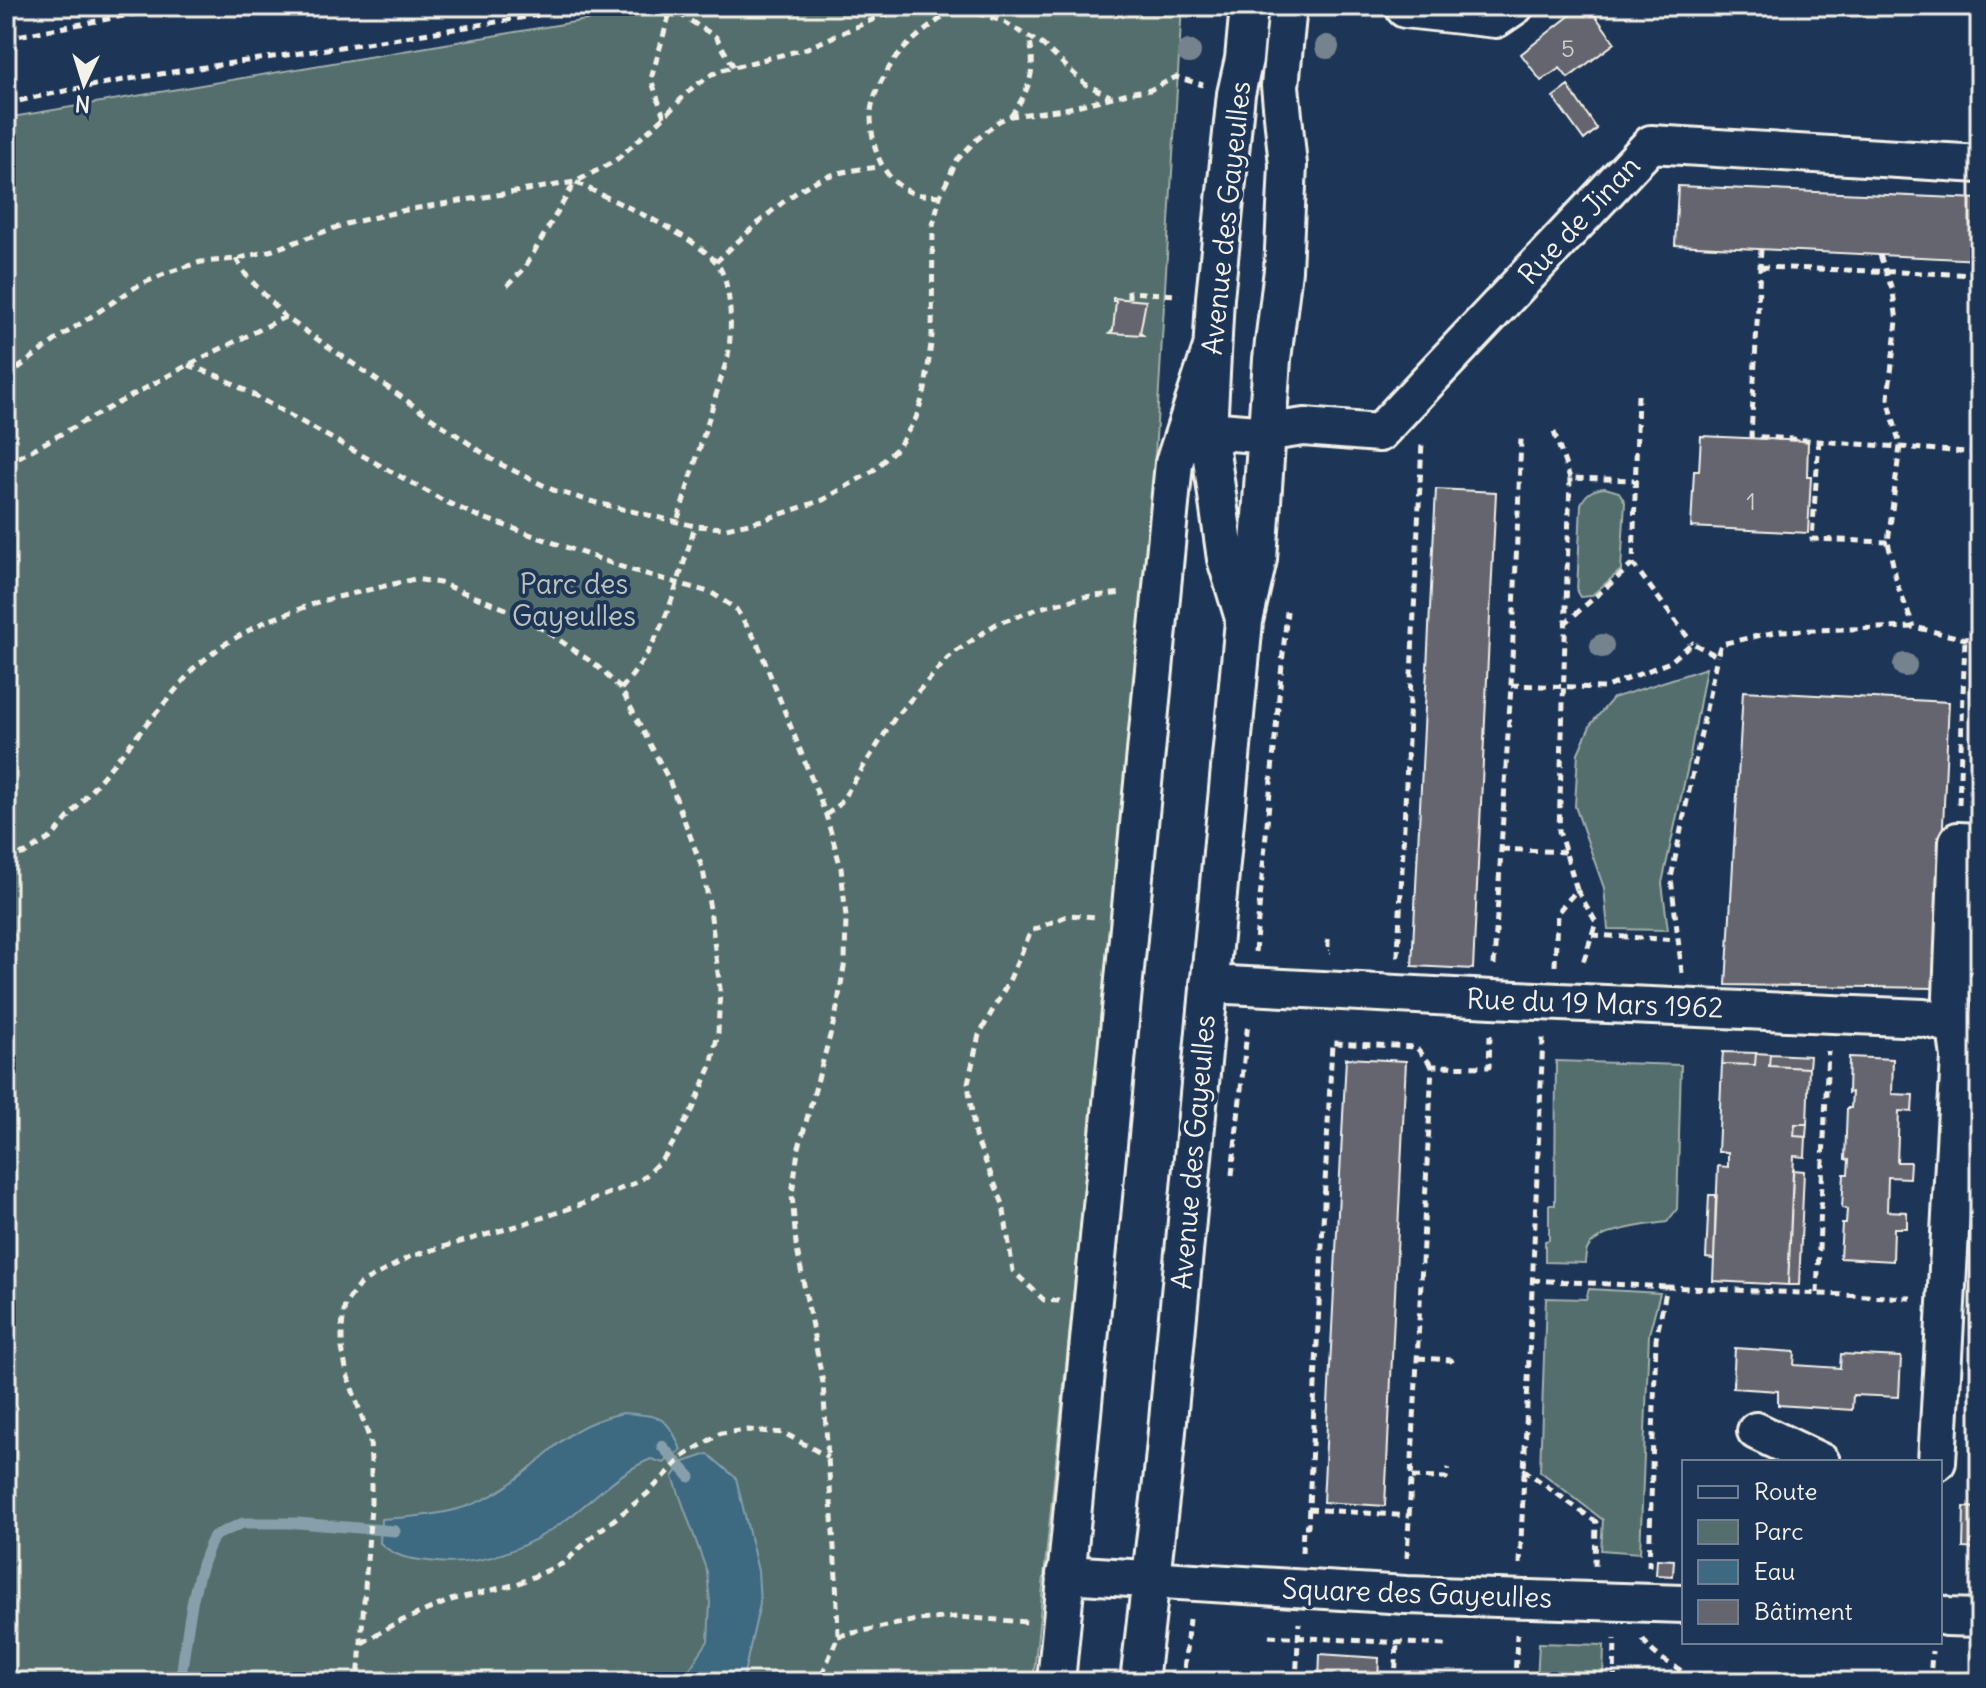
<svg xmlns="http://www.w3.org/2000/svg" width="1986" height="1688" viewBox="0 0 1986 1688" font-family="Delius,sans-serif">
<style>
.green{fill:#536e6c;stroke:#a4b0aa;stroke-width:2}
.water{fill:#3d6981;stroke:#869faa;stroke-width:2}
.lines{fill:none;stroke-linecap:round;stroke-linejoin:round}
.stream{stroke:#869faa;stroke-width:11}
.building{fill:#65656f;stroke:#f4f1e8;stroke-width:2}
.minor-casing{stroke:#f4f1e8;stroke-width:42}
.path{stroke:#f4f1e8;stroke-width:5;stroke-dasharray:8 6;stroke-linecap:butt}
.minor{stroke:#1d3557;stroke-width:36}
.tree{fill:#74838f}
.labels{text-anchor:middle;stroke-width:8;stroke-linejoin:round;paint-order:stroke}
.number-label{font-size:24px;fill:#d0ceca}
.street-label{font-size:28px;fill:#f4f1e8;stroke:#1d3557}
.park-label{font-size:28px;fill:#bcc3bd;stroke:#1d3557}
</style>
<rect width="100%" height="100%" fill="#1d3557"/>
<filter id="ink" filterUnits="userSpaceOnUse"><feTurbulence type="fractalNoise" baseFrequency=".0125" numOctaves="2"/><feDisplacementMap in="SourceGraphic" scale="16" xChannelSelector="R" yChannelSelector="G"/><feConvolveMatrix kernelMatrix="1 2 1 2 8 2 1 2 1" color-interpolation-filters="sRGB"/></filter>
<g filter="url(#ink)">
<!-- green -->
<path class="green" d="M649 6H1182L1147 588 1033 1682H6V118L640 11Z
M1605 488 1619 492 1625 502 1621 570 1591 596 1580 597 1577 592 1581 504C1586 493 1593 489 1605 488Z
M1974 642H1980V697L1970 696Z
M1706 668 1688 766 1662 883 1668 930 1608 929 1604 888 1575 806 1578 753 1591 724 1613 698Z
M1556 1061 1681 1065 1677 1209 1667 1222C1648 1225 1596 1229 1587 1250 1586 1252 1585 1261 1585 1263L1545 1262V1241L1549 1240V1205H1555Z
M1589 1289 1660 1293 1649 1334 1640 1553 1601 1550 1603 1520 1540 1471 1546 1298 1586 1299Z
M1539 1643 1604 1645 1603 1682H1537Z"/>
<!-- water -->
<path class="water" d="M623 1413C659 1416 668 1415 681 1450L664 1463 651 1459C617 1473 595 1498 567 1519 530 1547 482 1567 436 1562 413 1559 397 1559 380 1543L381 1519C432 1516 473 1513 515 1480 557 1448 567 1425 623 1413Z
M708 1454 736 1478 758 1571 760 1604 742 1682H681L708 1641 710 1603 707 1572 673 1477 684 1462Z"/>
<g class="lines">
<!-- stream -->
<path class="stream" d="M662 1446 690 1477
M180 1682C188 1632 191 1581 214 1536L243 1523H298L395 1531"/>
</g>
<!-- building -->
<path class="building" d="M1582 6H1588L1615 43 1568 78 1560 68 1541 81 1521 54Z
M1568 86 1597 129 1584 140 1553 97Z
M1678 186 1980 199V260L1675 245Z
M1113 298 1146 301 1140 333 1143 335 1110 333 1113 330 1116 301H1113Z
M1701 436 1808 441 1807 477H1811L1808 533 1691 527 1694 471H1699Z
M1436 489 1496 492 1473 969 1412 966Z
M1743 691 1949 702 1935 988 1726 985Z
M1975 742 1980 743V804H1975Z
M1723 1052 1756 1053 1755 1065 1722 1064Z
M1756 1053 1770 1054 1769 1066 1809 1068 1807 1124H1795L1794 1136 1806 1137 1805 1157 1794 1156 1788 1285 1713 1281 1718 1166 1728 1167V1152H1718L1722 1064 1755 1065Z
M1770 1054 1810 1056 1809 1068 1769 1066Z
M1849 1057 1893 1059 1892 1094 1913 1095 1912 1112 1899 1111 1897 1162H1910L1909 1178 1888 1177 1887 1211 1907 1212V1228H1894L1893 1261 1840 1258 1842 1224H1846L1847 1209 1842 1208 1844 1174H1848L1849 1160 1845 1159 1847 1108H1851L1852 1092 1848 1093Z
M1346 1058 1406 1061 1385 1506 1323 1502Z
M1795 1124H1807L1806 1137 1794 1136Z
M1793 1170 1804 1171 1799 1285H1788Z
M1709 1195H1716L1714 1259 1706 1258Z
M1735 1348 1795 1352 1794 1365 1840 1368 1841 1354 1901 1357 1899 1397 1853 1395 1852 1410 1778 1405V1391L1733 1388Z
M1964 1507 1980 1508V1549L1963 1548Z
M1657 1559 1674 1560 1673 1576 1656 1575Z
M1320 1654 1379 1658 1378 1682H1319Z"/>
<g class="lines">
<defs>
<path id="minor" d="M1405 6V9L1496 19 1515 6
M1208 430 1256 434 1304 427 1379 433 1651 144 1980 164
M1243 615 1226 559 1208 430 1215 298 1236 94 1244 59 1249 6
M1209 984 1492 999 1924 1018 1980 1031
M1756 1431 1821 1462
M1937 1462 1960 1057 1952 997 1958 841 1980 842
M1065 1574 1406 1595 1684 1604
M1940 1614 1946 1617 1980 1618
M1056 1682 1174 463 1212 347
M1139 1682 1163 1473 1244 621 1258 559 1272 359 1283 270 1288 165 1280 86 1288 6"/>
</defs>
<!-- minor casing -->
<use href="#minor" class="minor-casing"/>
<!-- path -->
<path class="path" d="M667 6 716 37 734 67
M1323 13 1369 14
M6 38 177 6
M6 104C105 80 207 67 307 52 402 38 497 22 591 6
M1011 116C1030 90 1037 68 1029 37
M664 117 651 79 671 9
M1977 128 1980 18
M940 196C931 195 918 196 910 192 880 178 871 145 871 114 871 99 881 81 889 68 903 44 930 27 952 10
M1761 249 1751 436 1980 453
M1880 255 1893 292 1897 321 1888 398 1900 446 1888 542 1898 587 1914 627
M236 259 246 275 285 317 496 462 553 490 597 503 695 526 726 528 763 520 823 500 873 471 899 446 916 418 925 390 932 336 933 225 940 196 957 160 975 141 999 121 1011 116 1065 109 1132 92 1150 90 1176 77 1203 85
M1979 260 1980 399
M716 262C744 236 786 194 820 179 839 171 860 169 881 167
M1760 267 1980 275
M507 286 524 269 575 182C611 200 690 233 715 261 733 281 732 331 728 356L677 522
M1129 298V292L1179 295
M188 365 221 377 446 502 475 515 625 568 712 593 736 609 757 642 826 815 841 868 846 917 845 961 836 1014 798 1151 792 1194 796 1244 823 1383 836 1577 838 1636 819 1682
M6 377 60 337 139 285 169 272 201 262 236 259 273 250 346 224 406 210 575 182 615 161 664 117 693 87 718 71 805 49 881 16 923 8 975 12 1004 22 1043 45 1085 84 1110 96
M1638 395 1633 564 1692 643
M1554 432 1570 478
M1819 440 1812 539 1888 542
M6 464 188 365 285 317
M1980 473V507
M1564 624 1633 564
M1511 685 1604 688 1670 662 1692 643 1717 656 1721 644 1780 631 1914 627 1965 639 1980 637
M621 689C664 640 676 588 695 526
M1959 804 1965 639
M826 815 839 805 896 716 951 655 996 624 1040 608 1083 597 1124 593
M1501 849 1566 852
M6 858 26 853 52 837 194 668 223 645 262 623 321 601 415 579 440 583 506 609 546 631 596 665 621 689 669 780 703 870 710 909 720 989 718 1033 711 1066 693 1109 666 1155 640 1181 577 1206 517 1226 411 1256 360 1284 345 1304 342 1328V1348L347 1374 370 1440 371 1463V1507L358 1682
M1577 890 1596 922 1582 966
M1592 935 1678 940
M1328 939V952H1330
M1255 952 1287 611
M1396 955H1398L1422 441
M1494 965 1511 685 1521 439
M1555 966 1557 913 1577 890 1559 831 1570 478 1634 480
M1682 973 1671 878 1717 656
M1232 1175 1248 1022
M1532 1280 1667 1287
M1817 1293 1828 1051
M1059 1301 1044 1300 1013 1271 1003 1204 975 1136 968 1083 979 1035 1009 981 1031 931 1069 915 1096 917
M1418 1358 1451 1360 1454 1365
M1523 1469 1596 1522 1595 1566
M1412 1477 1446 1478 1449 1468
M1308 1509 1410 1516
M1302 1553 1303 1526H1308L1332 1043 1416 1047 1432 1066
M1407 1558 1432 1066 1489 1067 1490 1035
M1520 1564 1543 1038
M1649 1567 1656 1339 1667 1287 1911 1298
M838 1636 917 1620 957 1617 1027 1622
M1269 1636 1445 1645
M1643 1639C1658 1664 1682 1665 1692 1682
M362 1643 394 1624 451 1600 517 1584 564 1563 594 1535 647 1494 684 1456 721 1433 748 1430 784 1433 828 1457
M1183 1682 1189 1619
M1296 1682 1299 1623
M1395 1682 1397 1643
M1515 1682 1517 1634
M1614 1682 1615 1639
M1930 1682 1932 1651"/>
<!-- minor -->
<use href="#minor" class="minor"/>
</g>
<!-- trees -->
<g class="tree">
<circle cx="1327" cy="47" r="12"/>
<circle cx="1189" cy="52" r="12"/>
<circle cx="1602" cy="646" r="12"/>
<circle cx="1905" cy="665" r="12"/>
</g>
</g>
<g class="labels">
<!-- number labels -->
<g class="number-label">
<text x="1568" y="57">5</text>
<text x="1751" y="510">1</text>
</g>
<!-- street labels -->
<g class="street-label">
<text transform="translate(1226 218) rotate(-84)" y="10">Avenue des Gayeulles</text>
<text transform="translate(1579 220) rotate(-47)" y="10">Rue de Jinan</text>
<text transform="translate(1595 1003) rotate(2)" y="10">Rue du 19 Mars 1962</text>
<text transform="translate(1193 1152) rotate(-85)" y="10">Avenue des Gayeulles</text>
<text transform="translate(1417 1593) rotate(2)" y="10">Square des Gayeulles</text>
</g>
<!-- park labels -->
<g class="park-label">
<text x="574" y="594">Parc des<tspan x="574" dy="32">Gayeulles</tspan></text>
</g>
</g>
<!-- margin -->
<rect width="1986" height="1688" fill="none" stroke="#1d3557" stroke-width="32"/>
<rect x="16" y="16" width="1954" height="1656" fill="none" stroke="#f4f1e8" stroke-width="3" filter="url(#ink)"/>
<!-- legend -->
<rect x="1682" y="1460" width="260" height="184" fill="#1d3557" stroke="#738091" stroke-width="2"/>
<rect x="1698" y="1486" width="40" height="12" fill="#1d3557" stroke="#738091" stroke-width="2"/>
<text x="1754" y="1500" font-size="24" fill="#f4f1e8">Route</text>
<rect x="1698" y="1520" width="40" height="24" fill="#536e6c" stroke="#738091" stroke-width="2"/>
<text x="1754" y="1540" font-size="24" fill="#f4f1e8">Parc</text>
<rect x="1698" y="1560" width="40" height="24" fill="#3d6981" stroke="#738091" stroke-width="2"/>
<text x="1754" y="1580" font-size="24" fill="#f4f1e8">Eau</text>
<rect x="1698" y="1600" width="40" height="24" fill="#65656f" stroke="#738091" stroke-width="2"/>
<text x="1754" y="1620" font-size="24" fill="#f4f1e8">Bâtiment</text>
<!-- north arrow -->
<g transform="translate(84 84) rotate(184)" stroke="#1d3557" stroke-width="6" paint-order="stroke">
<path d="M0-6L14 30L0 20L-14 30Z" fill="#f4f1e8"/>
<text y="-12" font-size="22" font-weight="bold" text-anchor="middle" fill="#f4f1e8">N</text>
</g>
</svg>
